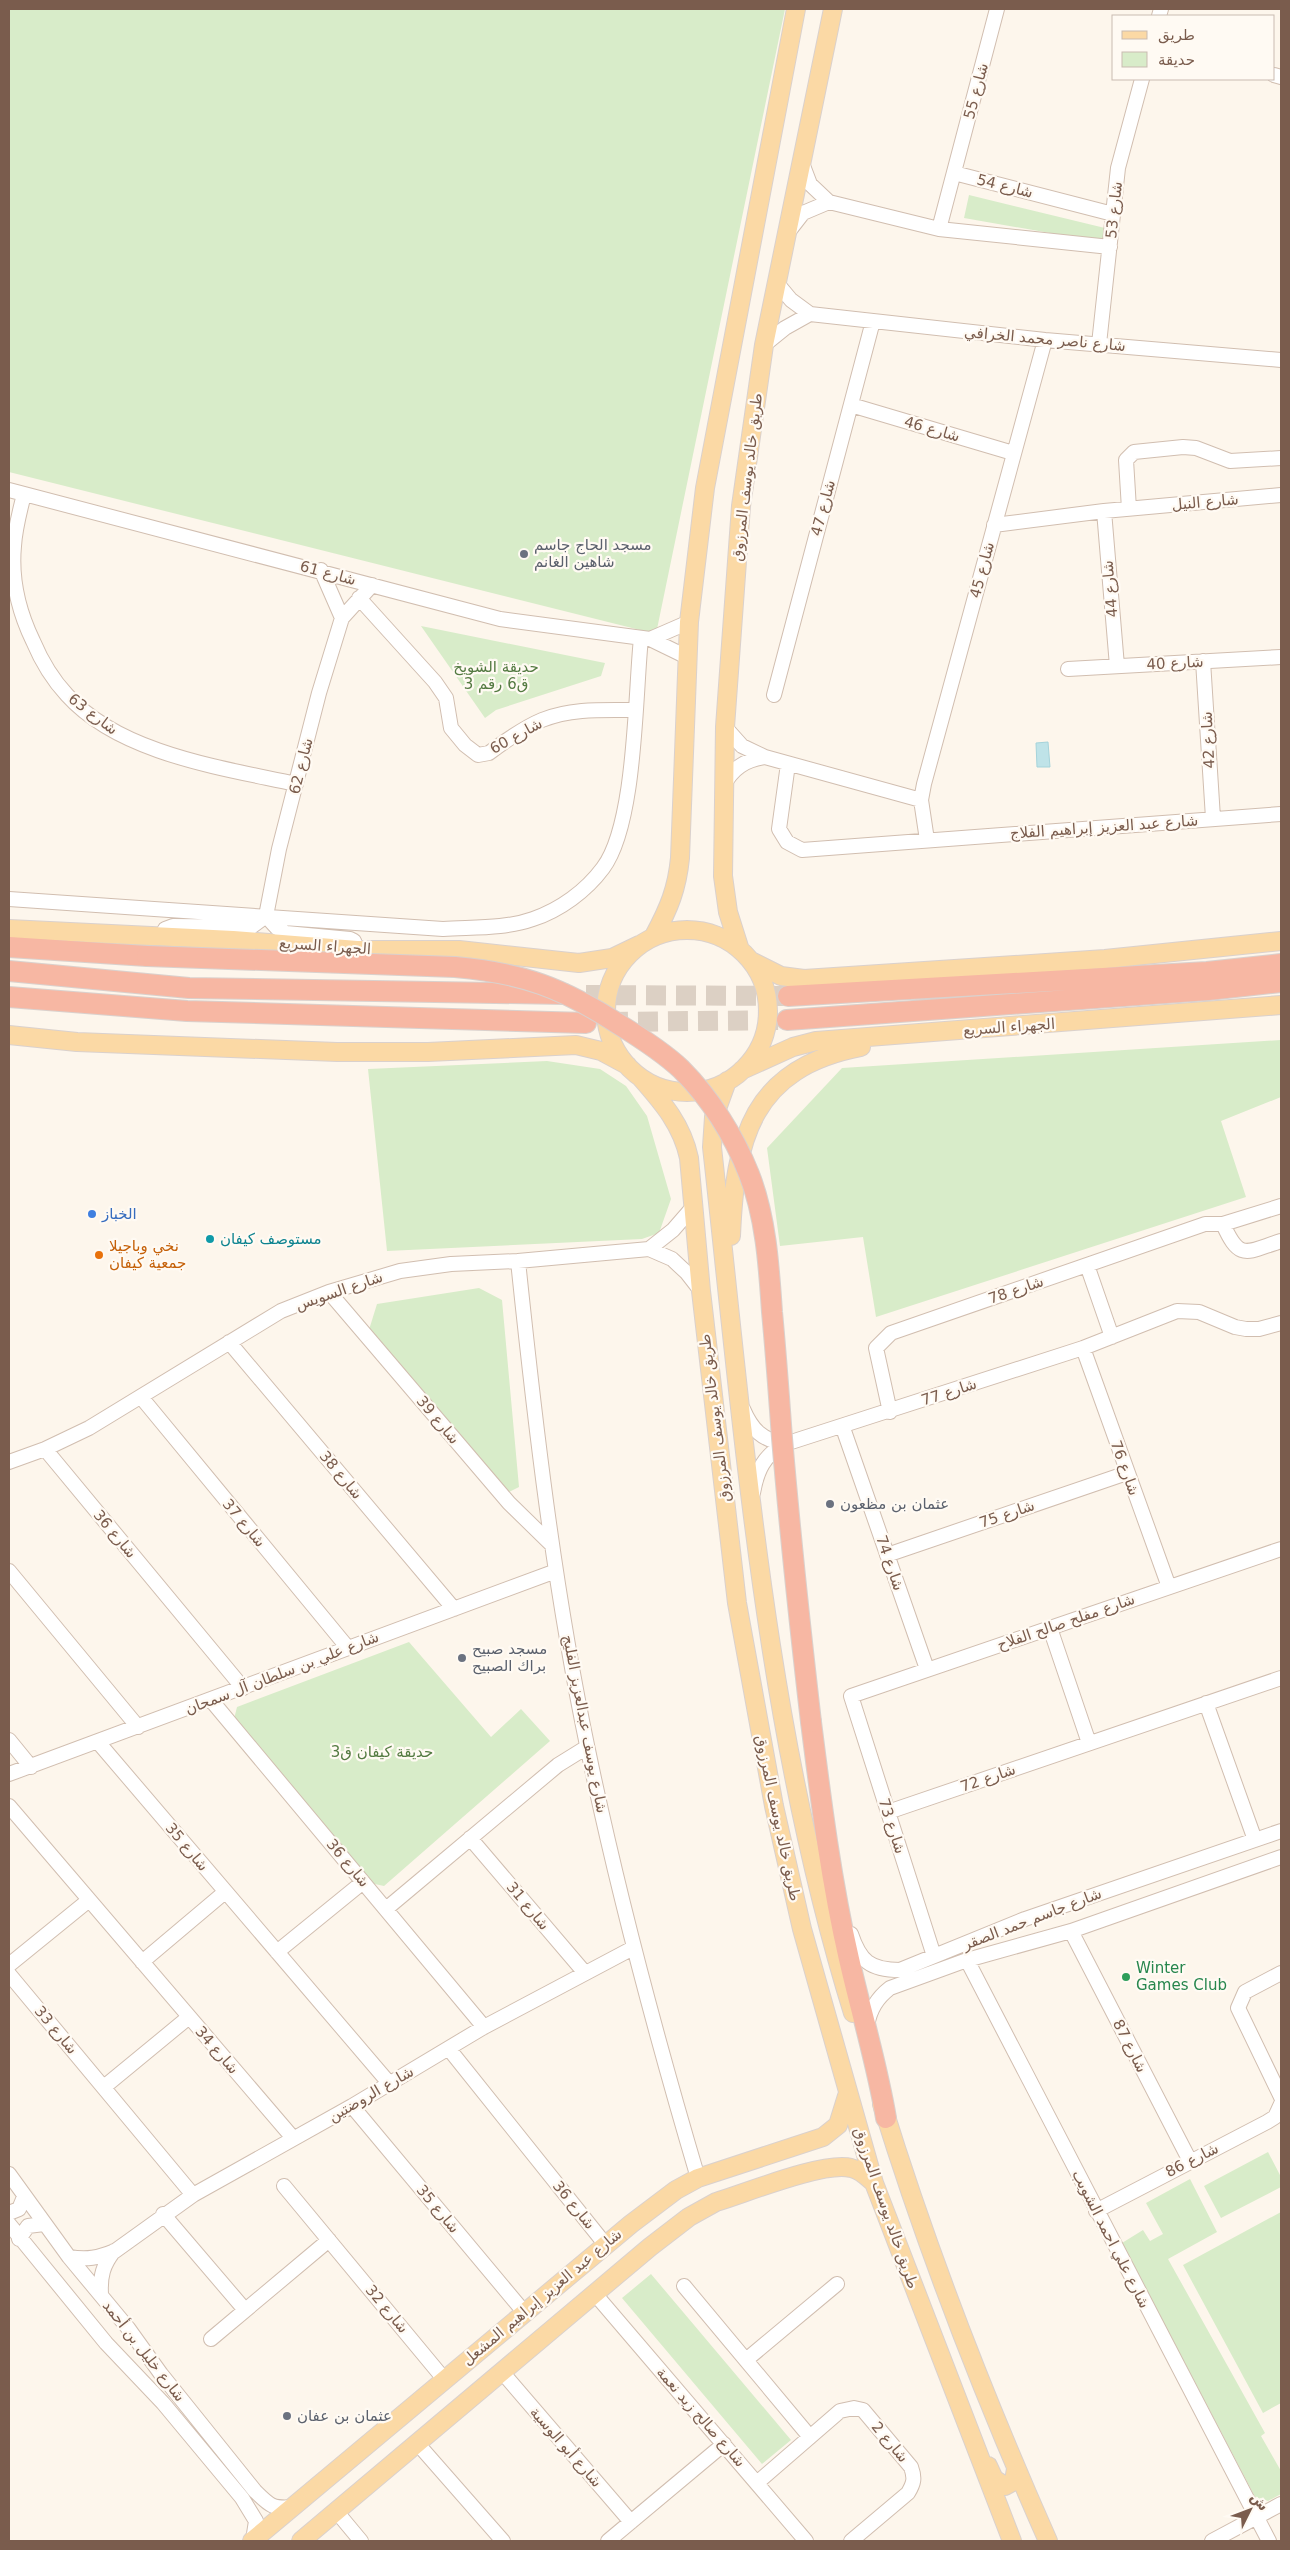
<svg xmlns="http://www.w3.org/2000/svg" width="1290" height="2550" viewBox="0 0 1290 2550" font-family="'DejaVu Sans',Cairo,sans-serif">
<style>
.green{fill:#d8ecc9}
.water{fill:#bfe3e8;stroke:#a5d3da}
.lines{fill:none;stroke-linecap:round;stroke-linejoin:round}
.highway-tunnel{stroke:#dcd0c4;stroke-width:20;stroke-dasharray:20 10;stroke-linecap:butt}
.minor-casing{stroke:#d1beb0;stroke-width:16}
.major-casing{stroke:#dad1cd;stroke-width:20}
.highway-casing{stroke:#dad1cd;stroke-width:22}
.minor{stroke:#fff;stroke-width:14}
.major{stroke:#fbd9a5;stroke-width:18}
.highway{stroke:#f7b7a3;stroke-width:20}
.highway-bridge-casing{stroke:#dad1cd;stroke-width:22;stroke-linecap:butt}
.highway-bridge{stroke:#f7b7a3;stroke-width:20}
.worship-dot{fill:#6b7280;stroke:#fffaf3;stroke-width:2}
.shop-dot{fill:#3f7fe0;stroke:#fffaf3;stroke-width:2}
.culture-dot{fill:#0f9aa8;stroke:#fffaf3;stroke-width:2}
.food-dot{fill:#e8710a;stroke:#fffaf3;stroke-width:2}
.leisure-dot{fill:#2e9e5b;stroke:#fffaf3;stroke-width:2}
.labels{text-anchor:middle;stroke-width:4.5;stroke-linejoin:round;paint-order:stroke}
.street-label{font-size:15px;fill:#7a5c4d;stroke:#fffaf3}
.worship-label{font-size:15px;fill:#5b616d;stroke:#fffaf3;text-anchor:start}
.park-label{font-size:15px;fill:#537a41;stroke:#fffaf3}
.shop-label{font-size:15px;fill:#366cbe;stroke:#fffaf3;text-anchor:start}
.culture-label{font-size:15px;fill:#0d838f;stroke:#fffaf3;text-anchor:start}
.food-label{font-size:15px;fill:#c56008;stroke:#fffaf3;text-anchor:start}
.leisure-label{font-size:15px;fill:#27864d;stroke:#fffaf3;text-anchor:start}
</style>
<rect width="100%" height="100%" fill="#fdf6ec"/>
<!-- green -->
<path class="green" d="M9 9H785L656 634 9 472Z
M969 195 1109 229 1107 243 964 218Z
M421 626 605 663 601 676 496 710 485 718Z
M1281 1040V1097L1221 1121 1246 1197 876 1317 863 1237 780 1246 767 1148 842 1068Z
M547 1061 600 1069 626 1086 647 1116 671 1199 659 1233 642 1239 387 1251 368 1069Z
M479 1288 502 1300 519 1487 507 1493 368 1333 377 1304Z
M409 1642 491 1737 521 1709 550 1741 384 1886 370 1883 234 1719 237 1707Z
M1268 2152 1281 2177V2187L1221 2218 1204 2186Z
M1190 2179 1217 2232 1168 2259 1265 2433 1261 2436 1281 2471V2494L1268 2501 1255 2497 1122 2243 1143 2230 1150 2241 1163 2234 1146 2203Z
M1281 2212V2403L1263 2413 1183 2265Z
M651 2274 791 2440 762 2464 622 2298Z"/>
<!-- water -->
<path class="water" d="M1048 742 1050 767H1037L1036 743Z"/>
<g class="lines">
<!-- highway-tunnel -->
<path class="highway-tunnel" d="M586 995 788 996
M608 1022 787 1020"/>
<defs>
<path id="minor" d="M1159 16 1161 9
M1274 75 1281 77
M802 163 810 184 829 202 939 229 1110 247
M954 173 1113 214
M939 229 997 9
M789 231 803 213 829 202
M776 282 791 300 810 314 1045 340 1281 360
M1099 344 1118 168 1142 79
M764 345 785 328 810 314
M851 405 1013 453
M9 490 500 619 650 639 687 657
M24 494C20 511 15 528 14 546 11 578 19 612 33 641 41 660 53 680 67 695 120 754 223 768 296 784
M1129 509 1126 460 1134 452 1183 447 1196 448 1230 461 1281 458
M1104 511 1117 666
M994 525 1104 511 1281 495
M321 570 342 618
M359 598 435 682 446 698 451 728 465 745 478 755 489 753C505 741 523 728 542 720 571 708 604 710 635 710
M650 639 689 622
M1203 661 1213 818
M1068 669 1281 657
M774 695 873 321
M725 727 742 746 765 757 921 800
M788 764 779 829 787 842 802 850 1281 814
M723 786C733 768 745 760 765 757
M927 840 921 800 924 784 1045 340
M9 899 443 929C472 927 505 929 533 919 560 910 586 891 603 868 636 824 635 695 641 638
M266 916 277 928 286 933 350 939 354 941 357 950
M162 937 165 929 173 926 251 927 266 916 279 849 319 693 342 618 372 585
M1223 1224C1240 1262 1246 1252 1281 1241
M649 1249 673 1230 693 1207
M518 1261C535 1424 554 1588 588 1750 618 1894 656 2036 698 2178
M1087 1265 1112 1337
M329 1292 509 1503 552 1545
M229 1342 454 1609
M1083 1348 1169 1587
M141 1397 348 1648
M743 1409C752 1430 762 1440 785 1444
M890 1412 876 1348 891 1333 1205 1224H1223L1281 1206
M843 1428 927 1669
M45 1449 243 1688
M9 1462 45 1449 89 1428 281 1311 329 1292 400 1271 451 1264 518 1261 649 1249 672 1259 687 1273 701 1291
M753 1493C757 1470 764 1455 785 1444L1083 1348 1177 1311 1199 1312 1235 1327 1246 1329H1259L1281 1323
M887 1555 1127 1473
M9 1571 138 1727
M1050 1628 1089 1743
M211 1700 484 2027
M1206 1703 1255 1840
M9 1740 31 1767
M98 1742 389 2083
M9 1774 556 1571
M9 1806 293 2138
M888 1812 1281 1678
M470 1838 585 1973
M386 1909 558 1765 587 1747
M1071 1931 1190 2161
M851 1934C860 1961 870 1970 900 1970L1025 1919 1281 1831
M277 1952 363 1882
M934 1956 851 1696 1281 1549
M967 1960 1269 2541
M142 1962 225 1892
M9 1965 89 1900
M1281 1973 1245 1992 1238 2008 1281 2097
M9 1974 193 2195
M867 2026C870 2009 877 1998 890 1988L967 1960 1071 1931 1281 1857
M449 2049 605 2244
M104 2087 189 2017
M352 2106 524 2312
M9 2174 69 2257 128 2328 161 2374 255 2491C269 2505 272 2509 293 2507
M284 2186 444 2379
M1096 2211 1267 2122 1275 2117 1281 2104
M9 2213 19 2209 24 2197
M163 2214 245 2310
M9 2224 106 2343 163 2403 242 2498 256 2521 253 2540
M19 2239 28 2226 44 2224
M69 2257C87 2260 98 2258 115 2251L193 2195 352 2106 484 2027 633 1948
M684 2286 810 2437
M101 2294C100 2276 103 2265 114 2251
M595 2294 806 2541
M211 2339 329 2240
M746 2360 837 2284
M502 2372 631 2522
M417 2443 503 2541
M758 2482 840 2411 854 2408 863 2410 911 2467C915 2478 914 2483 908 2493L851 2541
M336 2511 361 2541
M608 2541 724 2444
M1212 2541 1281 2504"/>
<path id="major" d="M9 929 233 940 357 950H459L579 963 612 958 639 945
M606 1011a81 81 0 1 1 162 0a81 81 0 1 1-162 0Z
M654 936C669 908 677 889 680 858L689 622 705 488 796 9
M740 950 728 912 723 876 725 727 741 506 764 345 833 9
M751 961 781 976 804 979 1105 959 1281 941
M9 1035 77 1042 337 1052H428L576 1045 601 1051 627 1065
M742 1070 793 1047 816 1041 1281 1005
M641 1078C663 1103 682 1125 689 1158L701 1291 737 1603 774 1806 802 1929 874 2183 1012 2541
M727 1081 714 1117 712 1147C744 1437 766 1733 853 2013
M731 1236C735 1138 752 1068 861 1047
M882 2104C928 2253 985 2399 1048 2541
M988 2466 994 2479 1005 2486 1014 2481 1016 2469
M252 2541 631 2224 676 2190 698 2178 823 2137 838 2125 847 2096
M301 2541 650 2247 689 2217 716 2202C746 2193 824 2161 851 2168 861 2170 867 2177 874 2183"/>
<path id="highway" d="M9 947 147 956
M9 971 189 988 564 994
M788 996 1207 972 1281 964
M9 997 187 1011 586 1023
M787 1020 1208 990 1281 982
M811 1722C821 1801 831 1881 849 1959 861 2012 877 2064 886 2118"/>
</defs>
<!-- minor casing -->
<use href="#minor" class="minor-casing"/>
<!-- major casing -->
<use href="#major" class="major-casing"/>
<!-- highway casing -->
<use href="#highway" class="highway-casing"/>
<!-- minor -->
<use href="#minor" class="minor"/>
<!-- major -->
<use href="#major" class="major"/>
<!-- highway -->
<use href="#highway" class="highway"/>
<defs>
<path id="highway-bridge" d="M147 956 455 967C523 973 563 988 620 1025 641 1038 663 1052 681 1069 710 1098 734 1136 749 1174 766 1217 769 1267 772 1312 776 1354 779 1396 782 1438 790 1533 800 1627 811 1722"/>
</defs>
<!-- highway-bridge casing -->
<use href="#highway-bridge" class="highway-bridge-casing"/>
<!-- highway-bridge -->
<use href="#highway-bridge" class="highway-bridge"/>
</g>
<!-- markers -->
<g class="worship-dot">
<circle cx="524" cy="554" r="5"/>
<circle cx="830" cy="1504" r="5"/>
<circle cx="462" cy="1658" r="5"/>
<circle cx="287" cy="2416" r="5"/>
</g>
<circle class="shop-dot" cx="92" cy="1214" r="5"/>
<circle class="culture-dot" cx="210" cy="1239" r="5"/>
<circle class="food-dot" cx="99" cy="1255" r="5"/>
<circle class="leisure-dot" cx="1126" cy="1977" r="5"/>
<g class="labels">
<!-- street labels -->
<g class="street-label">
<text transform="translate(976 91) rotate(-75)" y="5">شارع 55</text>
<text transform="translate(1005 186) rotate(14)" y="5">شارع 54</text>
<text transform="translate(1114 210) rotate(-84)" y="5">شارع 53</text>
<text transform="translate(1045 339) rotate(5)" y="5">شارع ناصر محمد الخرافي</text>
<text transform="translate(932 429) rotate(16)" y="5">شارع 46</text>
<text transform="translate(747 477) rotate(-83)" y="5">طريق خالد يوسف المرزوق</text>
<text transform="translate(1205 502) rotate(-5)" y="5">شارع النيل</text>
<text transform="translate(823 508) rotate(-75)" y="5">شارع 47</text>
<text transform="translate(982 570) rotate(-75)" y="5">شارع 45</text>
<text transform="translate(328 573) rotate(15)" y="5">شارع 61</text>
<text transform="translate(1110 589) rotate(-95)" y="5">شارع 44</text>
<text transform="translate(1175 663) rotate(-3)" y="5">شارع 40</text>
<text transform="translate(93 714) rotate(37)" y="5">شارع 63</text>
<text transform="translate(516 736) rotate(-29)" y="5">شارع 60</text>
<text transform="translate(1208 740) rotate(-93)" y="5">شارع 42</text>
<text transform="translate(301 766) rotate(-76)" y="5">شارع 62</text>
<text transform="translate(1104 827) rotate(-4)" y="5">شارع عبد العزيز إبراهيم الفلاج</text>
<text transform="translate(325 946) rotate(4)" y="5">الجهراء السريع</text>
<text transform="translate(1009 1027) rotate(-4)" y="5">الجهراء السريع</text>
<text transform="translate(1016 1290) rotate(-19)" y="5">شارع 78</text>
<text transform="translate(339 1291) rotate(-19)" y="5">شارع السويس</text>
<text transform="translate(949 1392) rotate(-18)" y="5">شارع 77</text>
<text transform="translate(715 1418) rotate(-97)" y="5">طريق خالد يوسف المرزوق</text>
<text transform="translate(438 1420) rotate(50)" y="5">39 شارع</text>
<text transform="translate(1125 1468) rotate(70)" y="5">شارع 76</text>
<text transform="translate(341 1475) rotate(50)" y="5">شارع 38</text>
<text transform="translate(1007 1514) rotate(-19)" y="5">شارع 75</text>
<text transform="translate(244 1523) rotate(50)" y="5">شارع 37</text>
<text transform="translate(115 1534) rotate(50)" y="5">شارع 36</text>
<text transform="translate(890 1563) rotate(71)" y="5">شارع 74</text>
<text transform="translate(1066 1622) rotate(-19)" y="5">شارع مفلح صالح الفلاح</text>
<text transform="translate(282 1673) rotate(-21)" y="5">شارع علي بن سلطان آل سمحان</text>
<text transform="translate(585 1724) rotate(79)" y="5">شارع يوسف عبدالعزيز الفليج</text>
<text transform="translate(988 1778) rotate(-19)" y="5">شارع 72</text>
<text transform="translate(778 1818) rotate(78)" y="5">طريق خالد يوسف المرزوق</text>
<text transform="translate(892 1826) rotate(72)" y="5">شارع 73</text>
<text transform="translate(187 1847) rotate(50)" y="5">شارع 35</text>
<text transform="translate(348 1863) rotate(50)" y="5">شارع 36</text>
<text transform="translate(528 1906) rotate(50)" y="5">شارع 31</text>
<text transform="translate(1032 1919) rotate(-21)" y="5">شارع جاسم حمد الصقر</text>
<text transform="translate(56 2030) rotate(50)" y="5">شارع 33</text>
<text transform="translate(1130 2046) rotate(63)" y="5">شارع 87</text>
<text transform="translate(217 2050) rotate(49)" y="5">شارع 34</text>
<text transform="translate(371 2094) rotate(-30)" y="5">شارع الروضتين</text>
<text transform="translate(1192 2160) rotate(-27)" y="5">شارع 86</text>
<text transform="translate(574 2205) rotate(51)" y="5">شارع 36</text>
<text transform="translate(886 2208) rotate(71)" y="5">طريق خالد يوسف المرزوق</text>
<text transform="translate(438 2209) rotate(50)" y="5">شارع 35</text>
<text transform="translate(1111 2239) rotate(63)" y="5">شارع علي احمد الشويب</text>
<text transform="translate(542 2297) rotate(-40)" y="5">شارع عبد العزيز إبراهيم المشعل</text>
<text transform="translate(387 2309) rotate(50)" y="5">شارع 32</text>
<text transform="translate(144 2351) rotate(52)" y="5">شارع خليل بن أحمد</text>
<text transform="translate(701 2417) rotate(49)" y="5">شارع صالح زيد نعمة</text>
<text transform="translate(890 2442) rotate(50)" y="5">شارع 2</text>
<text transform="translate(566 2447) rotate(49)" y="5">شارع أبو الوسية</text>
</g>
<!-- worship labels -->
<g class="worship-label">
<text x="534" y="550">مسجد الحاج جاسم<tspan x="534" dy="17">شاهين الغانم</tspan></text>
<text x="840" y="1509">عثمان بن مظعون</text>
<text x="472" y="1654">مسجد صبيح<tspan x="472" dy="17">براك الصبيح</tspan></text>
<text x="297" y="2421">عثمان بن عفان</text>
</g>
<!-- park labels -->
<g class="park-label">
<text x="496" y="672">حديقة الشويخ<tspan x="496" dy="17">ق6 رقم 3</tspan></text>
<text x="382" y="1757">حديقة كيفان ق3</text>
</g>
<!-- shop labels -->
<g class="shop-label">
<text x="102" y="1219">الخباز</text>
</g>
<!-- culture labels -->
<g class="culture-label">
<text x="220" y="1244">مستوصف كيفان</text>
</g>
<!-- food labels -->
<g class="food-label">
<text x="109" y="1251">نخي وباجيلا<tspan x="109" dy="17">جمعية كيفان</tspan></text>
</g>
<!-- leisure labels -->
<g class="leisure-label">
<text x="1136" y="1973">Winter<tspan x="1136" dy="17">Games Club</tspan></text>
</g>
</g>
<!-- border -->
<rect width="1290" height="2550" fill="none" stroke="#7a5c4d" stroke-width="20"/>
<!-- legend -->
<rect x="1112" y="15" width="162" height="65" fill="#fffaf3" stroke="#cabbb1"/>
<rect x="1122" y="31" width="25" height="8" fill="#fbd9a5" stroke="#cabbb1"/>
<text x="1158" y="40" font-size="15" fill="#7a5c4d">طريق</text>
<rect x="1122" y="52" width="25" height="15" fill="#d8ecc9" stroke="#cabbb1"/>
<text x="1158" y="65" font-size="15" fill="#7a5c4d">حديقة</text>
<!-- north arrow -->
<g transform="translate(1250 2510) rotate(48)" stroke="#fffaf3" stroke-width="4" paint-order="stroke">
<path d="M0-4L9 19L0 12L-9 19Z" fill="#7a5c4d"/>
<text y="-8" font-size="14" font-weight="bold" text-anchor="middle" fill="#7a5c4d">ش</text>
</g>
</svg>
